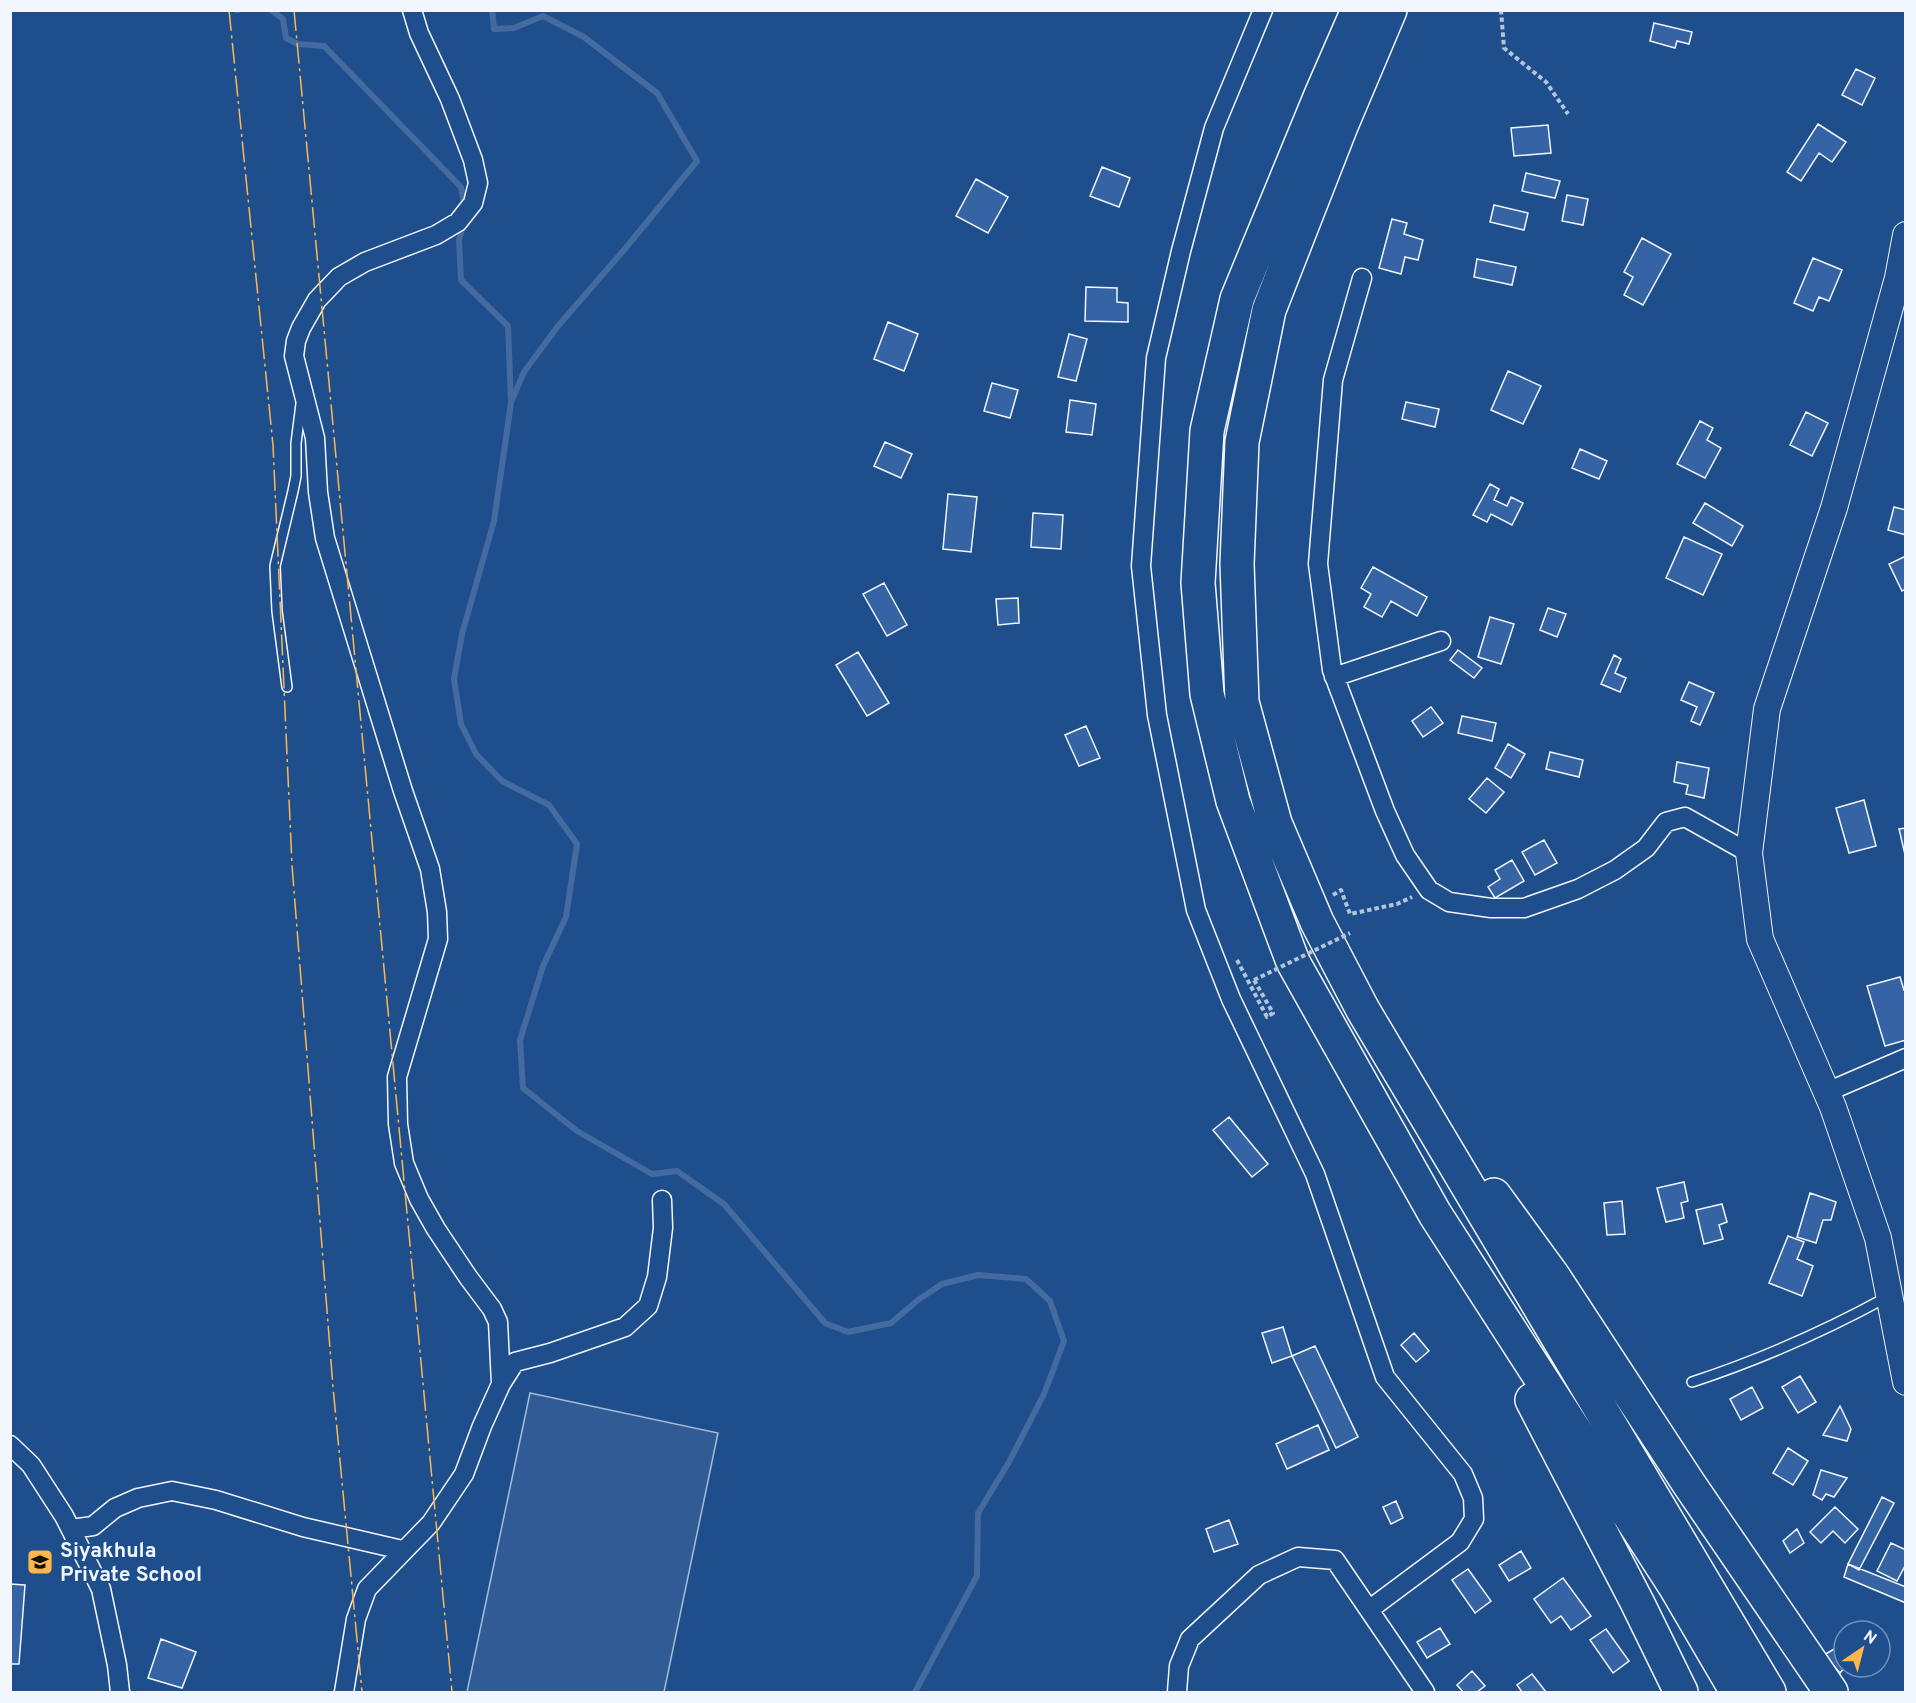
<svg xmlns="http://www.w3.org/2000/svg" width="1916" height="1703" viewBox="0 0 1916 1703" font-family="Overpass,sans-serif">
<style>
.built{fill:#305b95;stroke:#a8bbd7;stroke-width:1.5}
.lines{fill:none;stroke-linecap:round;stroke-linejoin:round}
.stream{stroke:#446ba0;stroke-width:6}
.building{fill:#3563a3;stroke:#f2f6ff;stroke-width:1.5}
.lane-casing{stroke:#f2f6ff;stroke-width:12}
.street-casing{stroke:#f2f6ff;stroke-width:21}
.secondary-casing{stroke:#f2f6ff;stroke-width:28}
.highway-casing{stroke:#f2f6ff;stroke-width:36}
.path{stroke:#b3c4dc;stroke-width:4;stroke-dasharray:4.5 3;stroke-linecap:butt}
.lane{stroke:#1f4e8c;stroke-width:9}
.street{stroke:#1f4e8c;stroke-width:18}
.secondary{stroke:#1f4e8c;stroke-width:26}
.highway{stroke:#1f4e8c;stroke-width:33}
.path-bridge{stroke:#b3c4dc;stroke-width:4;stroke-dasharray:4.5 3;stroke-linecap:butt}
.power{stroke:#ffb74d;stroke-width:1.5;stroke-dasharray:21 4.5 3 4.5;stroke-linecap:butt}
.labels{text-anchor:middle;stroke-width:4.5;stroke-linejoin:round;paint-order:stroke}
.poi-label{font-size:21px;font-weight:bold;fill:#f2f6ff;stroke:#1f4e8c;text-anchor:start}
</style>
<rect width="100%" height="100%" fill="#1f4e8c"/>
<!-- built -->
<path class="built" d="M530 1393 718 1433 664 1692H467Z"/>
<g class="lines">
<!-- stream -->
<path class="stream" d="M236 10H238
M271 10 283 19 286 38 298 44 324 46 461 187 465 207
M492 10 494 29 514 28 543 16 584 37 657 93 697 161 624 250 558 326 524 372 512 400
M464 223 459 240 461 280 508 326 511 403 494 521 462 634 454 679 461 724 476 754 502 781 549 805 577 844 566 917 543 966 520 1040 523 1088 577 1131 652 1174 677 1171 724 1204 825 1323 848 1332 891 1323 918 1300 942 1284 978 1275 1026 1279 1050 1301 1064 1341 1044 1394 1009 1462 978 1513 977 1576 915 1692"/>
</g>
<!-- building -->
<path class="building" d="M1654 23 1692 32 1689 44 1677 41 1675 48 1650 41Z
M1856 69 1875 78 1862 105 1842 95Z
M1818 124 1846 142 1832 162 1819 153 1801 181 1787 172Z
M1548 125 1551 153 1514 156 1511 128Z
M1102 167 1130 178 1119 207 1090 196Z
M1526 173 1560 181 1555 198 1522 191Z
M976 179 1008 197 988 233 956 216Z
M1567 195 1588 199 1583 225 1562 221Z
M1494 205 1528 213 1524 230 1490 222Z
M1392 219 1407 223 1404 234 1423 240 1418 260 1405 257 1401 274 1379 268Z
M1642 238 1671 254 1643 305 1624 295 1633 277 1624 272Z
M1813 258 1842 270 1829 301 1819 297 1813 311 1794 303Z
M1477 259 1516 267 1512 285 1474 277Z
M1086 287 1117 288V302L1128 303V322L1085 321Z
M888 322 918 334 904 371 874 359Z
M1069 334 1087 339 1076 381 1058 377Z
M1508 371 1541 386 1523 424 1491 410Z
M992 383 1018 390 1010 418 984 411Z
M1070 400 1096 404 1092 435 1066 432Z
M1406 402 1439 409 1435 427 1402 419Z
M1806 412 1828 423 1812 456 1790 445Z
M1700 421 1713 428 1707 440 1721 448 1705 478 1677 464Z
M885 442 912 454 901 478 874 466Z
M1580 449 1607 461 1599 479 1572 468Z
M1490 484 1499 489 1494 500 1507 506 1511 497 1523 503 1512 525 1491 514 1487 522 1473 515Z
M948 494 977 497 971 552 943 549Z
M1705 503 1743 526 1732 546 1693 523Z
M1894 507 1906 510V535L1888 530Z
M1033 513 1063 515 1061 549 1031 547Z
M1684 537 1722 554 1703 595 1666 578Z
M1906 556V589L1902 591 1889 564Z
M1373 567 1427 597 1417 616 1391 601 1382 617 1364 607 1371 594 1361 588Z
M884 583 907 625 887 636 863 594Z
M1018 598 1019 623 998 625 996 599Z
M1548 608 1566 614 1557 637 1540 630Z
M1490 617 1514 624 1501 664 1478 657Z
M1458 650 1482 668 1474 678 1450 660Z
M858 652 889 703 867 716 836 665Z
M1614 655 1621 659 1615 673 1626 678 1620 692 1601 684Z
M1689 682 1714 693 1700 725 1691 721 1697 707 1681 700Z
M1431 707 1443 723 1423 737 1412 721Z
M1462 716 1496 723 1492 741 1458 733Z
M1086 726 1100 758 1079 766 1065 735Z
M1508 744 1525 754 1511 778 1495 768Z
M1550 752 1583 760 1579 777 1546 769Z
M1677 762 1709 768 1704 798 1686 794 1688 785 1674 782Z
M1487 778 1504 792 1486 813 1469 799Z
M1864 800 1876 846 1849 853 1836 808Z
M1906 828V859L1899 829Z
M1544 840 1557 863 1535 875 1522 852Z
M1512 860 1524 881 1495 898 1488 887 1500 879 1495 870Z
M1900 977 1904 990 1906 989V1040L1885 1046 1867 986Z
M1229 1117 1268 1164 1252 1177 1213 1130Z
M1684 1182 1688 1201 1681 1203 1684 1218 1666 1222 1657 1188Z
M1810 1193 1836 1202 1831 1220H1823L1816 1243 1797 1237Z
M1622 1201 1625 1234 1607 1235 1604 1203Z
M1722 1204 1727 1222 1719 1225 1723 1239 1704 1244 1696 1210Z
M1788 1236 1804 1242 1797 1259 1813 1266 1802 1296 1769 1283Z
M1283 1327 1292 1356 1272 1363 1262 1333Z
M1414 1333 1429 1351 1416 1362 1401 1345Z
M1315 1346 1358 1437 1336 1448 1292 1356Z
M1800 1376 1816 1402 1798 1413 1782 1387Z
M1752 1387 1763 1408 1741 1420 1730 1399Z
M1840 1406 1851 1429 1847 1441 1823 1435Z
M1318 1425 1329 1450 1287 1469 1276 1444Z
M1788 1448 1808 1461 1793 1485 1773 1473Z
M1821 1470 1847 1478 1834 1497 1826 1494 1822 1500 1813 1495Z
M1882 1497 1894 1503 1859 1570 1848 1564Z
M1396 1501 1403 1518 1391 1524 1383 1507Z
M1835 1507 1858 1529 1845 1543 1833 1531 1821 1543 1810 1532Z
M1229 1520 1238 1544 1214 1552 1206 1529Z
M1797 1529 1804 1543 1790 1553 1783 1541Z
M1891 1543 1906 1550V1564L1897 1581 1877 1571Z
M1521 1551 1531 1568 1509 1581 1499 1565Z
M1848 1564 1906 1587V1603L1844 1577Z
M1468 1569 1491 1601 1475 1613 1452 1580Z
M1563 1578 1591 1616 1571 1630 1561 1616 1551 1623 1534 1599Z
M10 1584 25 1585 19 1664H10Z
M1440 1628 1450 1644 1427 1658 1417 1642Z
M1606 1629 1629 1661 1613 1673 1590 1640Z
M161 1639 196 1652 182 1688 148 1678Z
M1844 1643 1845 1667 1840 1673 1824 1655Z
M1472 1671 1485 1686 1477 1692H1463L1457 1685Z
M1532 1674 1546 1692H1522L1517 1685Z"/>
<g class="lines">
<defs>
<path id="lane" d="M287 687 277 611 275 566 293 491 296 476V443L301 404
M1692 1382C1762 1359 1823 1332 1887 1297"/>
<path id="street" d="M412 10 419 33 450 99 473 160 478 183 473 203 458 222 436 235 365 262 339 277 317 300 301 328 296 341 294 356 315 438 318 492 325 538 403 791 430 869 437 912 438 939 397 1077 398 1124 404 1163 419 1199 436 1229 468 1277 492 1309 498 1322 501 1384
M1263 10 1214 128 1181 251 1156 358 1141 566 1157 715 1196 910 1231 999 1315 1174 1385 1377 1463 1474 1473 1498 1474 1519 1460 1542 1370 1609
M1362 278 1333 380 1318 564 1332 670 1385 811 1405 855 1429 890 1449 902 1491 908H1524L1578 889 1615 870 1646 848 1666 822 1685 817 1749 853
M1334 677 1441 641
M1827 1092 1906 1058
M10 1445 31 1465 64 1516 101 1589 117 1665 120 1692
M71 1529 93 1526 115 1508 138 1498 172 1491 216 1500 303 1527 402 1550
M344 1692 356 1619 367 1589 431 1523 464 1474 482 1426 501 1384 515 1362 550 1353 625 1327 648 1306 657 1277 663 1228 662 1200
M1177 1692 1179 1666 1190 1639 1259 1575 1298 1557 1335 1560 1425 1692"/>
<path id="secondary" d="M1906 235 1898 278 1834 508 1767 709 1749 853 1760 939 1833 1107 1878 1238 1906 1382"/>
<path id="highway" d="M1358 10 1321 95 1237 299 1207 431 1198 583 1207 694 1233 801 1293 962 1435 1214 1675 1586 1737 1692
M1390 10 1341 126 1269 310 1242 442 1237 564 1242 702 1275 823 1317 922 1363 1010 1769 1692
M1494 1195 1553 1276 1689 1484 1831 1692
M1532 1400 1637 1602 1681 1692"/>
</defs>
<!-- lane casing -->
<use href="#lane" class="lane-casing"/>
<!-- street casing -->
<use href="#street" class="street-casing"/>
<!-- secondary casing -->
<use href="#secondary" class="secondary-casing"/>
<!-- highway casing -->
<use href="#highway" class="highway-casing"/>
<!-- path -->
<path class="path" d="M1501 10 1504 48 1546 82 1568 114
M1333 895 1341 890 1350 914 1397 904 1412 897
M1237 960 1267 1017 1273 1013 1254 980"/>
<!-- lane -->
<use href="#lane" class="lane"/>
<!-- street -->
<use href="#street" class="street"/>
<!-- secondary -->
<use href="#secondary" class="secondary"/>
<!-- highway -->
<use href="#highway" class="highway"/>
<!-- path-bridge -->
<path class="path-bridge" d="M1254 980 1350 933"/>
<!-- power -->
<path class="power" d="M229 10 273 445 292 865 333 1387 362 1692
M294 10 452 1692"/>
</g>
<!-- icons -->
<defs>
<symbol id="school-square" viewBox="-11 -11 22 22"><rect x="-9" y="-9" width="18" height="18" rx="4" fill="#ffb74d" stroke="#1f4e8c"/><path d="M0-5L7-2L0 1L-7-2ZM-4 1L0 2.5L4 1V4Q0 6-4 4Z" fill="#111"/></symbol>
</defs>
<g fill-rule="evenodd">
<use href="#school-square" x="25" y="1547" width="30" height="30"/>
</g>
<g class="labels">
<!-- poi labels -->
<g class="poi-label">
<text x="60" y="1557">Siyakhula<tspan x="60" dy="24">Private School</tspan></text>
</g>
</g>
<!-- border -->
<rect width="1916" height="1703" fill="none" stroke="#f2f6ff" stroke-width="24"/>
<!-- north arrow -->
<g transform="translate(1862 1649) rotate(35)"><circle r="28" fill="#1f4e8c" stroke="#7391ba" stroke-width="1.5"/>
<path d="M0-4.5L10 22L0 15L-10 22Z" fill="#ffb74d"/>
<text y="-9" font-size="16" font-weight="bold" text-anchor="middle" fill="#f2f6ff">N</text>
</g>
</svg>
